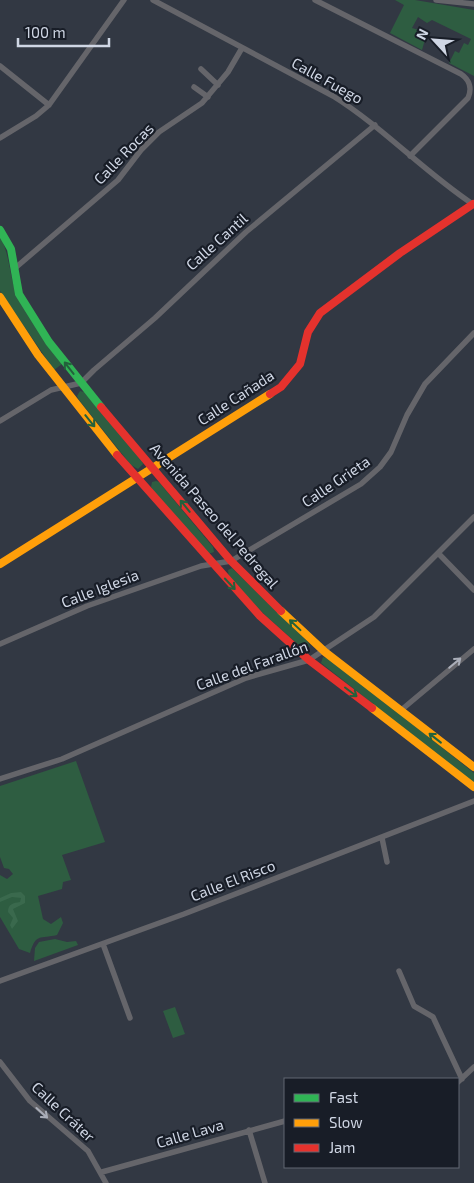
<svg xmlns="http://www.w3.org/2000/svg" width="474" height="1183" viewBox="0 0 474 1183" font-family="'Exo 2',sans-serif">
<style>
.green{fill:#2e5d41}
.forest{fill:#3a694d}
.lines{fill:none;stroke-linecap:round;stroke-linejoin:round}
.street{stroke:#65656a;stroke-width:5.5}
.fast{stroke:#30b455;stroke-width:8}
.slow{stroke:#ff9f0a;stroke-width:8}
.jam{stroke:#e5322d;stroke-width:8}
.oneway{stroke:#23613c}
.oneway2{stroke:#aaaeb9}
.labels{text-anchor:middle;stroke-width:4.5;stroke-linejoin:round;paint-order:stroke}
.street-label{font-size:15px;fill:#cfd6e4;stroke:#181d27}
</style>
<rect width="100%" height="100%" fill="#323843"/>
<!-- green -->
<path class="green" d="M395 0H415L474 10V76L449 63 455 51 459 53 464 43 468 45 471 39 432 20 427 23 418 17 412 28 419 30 426 36 422 50 390 33 404 5Z
M0 236C10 255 9 275 17 295L62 364 54 370 0 291Z
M80 391 84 392 142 460 143 464 138 469 131 465 79 400 77 396Z
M156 481 159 482 213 547 214 552 208 554 155 493 151 487 152 482Z
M232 568 307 641 310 646 307 649H303L266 616 229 578 228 570Z
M323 657 332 660 474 773V783L321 663Z
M76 761 105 842 62 855 71 880 63 882 62 889 38 896 43 919 51 924 61 917 63 923 57 935C40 939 36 933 30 953L19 949 0 917V875L7 879 13 874 9 869 4 868 0 857V786Z
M55 939 67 942 76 941 78 945 34 961 35 948 39 942Z
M175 1007 185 1034 173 1038 163 1011Z"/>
<!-- forest -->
<path class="forest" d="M21 892 25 896V903L13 909 18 921 12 929 10 925 13 918 8 912C8 904 13 903 20 902L21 898 12 897 0 902V898L11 893Z"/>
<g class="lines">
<!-- street -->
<path class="street" d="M153 0 333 96C384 128 424 172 474 205
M315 0 461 74C470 80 472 89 468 98L410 156
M436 0 474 4
M0 66 49 105
M201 69 218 85
M194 87 208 97
M0 138 36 116 49 105 124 0
M14 269 118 180 141 150 159 132 202 103 228 72 242 48
M0 421 51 390 81 383 94 370 155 318 246 232 375 125
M439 554 474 590
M0 644 87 606 201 566 231 561 361 484 380 467 391 452 407 415 425 384 474 333
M400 711 474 649
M0 779 62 759 246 678 309 660 374 617 474 517
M382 838 387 862
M103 944 130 1018
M399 971 414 1006 433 1017 462 1079
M0 981 184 914 474 801
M0 1062 30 1101 88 1151 106 1183
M458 1082 474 1067
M249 1130 265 1183
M102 1172 285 1121"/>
<!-- fast -->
<path class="fast" d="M0 230 11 249 19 294 49 342 101 407"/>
<!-- slow -->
<path class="slow" d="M0 297 38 355 117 455
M0 564 270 394
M281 611 325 652 474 767
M372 708 474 787"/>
<!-- jam -->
<path class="jam" d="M270 394 281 387 300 364 308 332 320 313 400 253 473 204
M101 407 231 561 281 611
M117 455 260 616 309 660 372 708"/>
</g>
<!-- one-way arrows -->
<defs><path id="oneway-shaft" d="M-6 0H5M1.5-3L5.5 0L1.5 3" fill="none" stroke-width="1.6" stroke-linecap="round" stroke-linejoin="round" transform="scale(1.25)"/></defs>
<g class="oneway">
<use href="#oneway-shaft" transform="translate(69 368) rotate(-128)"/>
<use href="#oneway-shaft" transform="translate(90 421) rotate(51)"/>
<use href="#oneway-shaft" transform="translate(185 506) rotate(-129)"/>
<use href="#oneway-shaft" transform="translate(230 584) rotate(47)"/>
<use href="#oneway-shaft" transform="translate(295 625) rotate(-137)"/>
<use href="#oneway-shaft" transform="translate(351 692) rotate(37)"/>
<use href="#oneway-shaft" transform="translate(435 738) rotate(-142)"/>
</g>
<g class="oneway2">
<use href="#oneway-shaft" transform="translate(455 663) rotate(-40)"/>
<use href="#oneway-shaft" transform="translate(42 1113) rotate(42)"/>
</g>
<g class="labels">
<!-- street labels -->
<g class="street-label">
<text transform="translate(327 81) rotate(29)" y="5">Calle Fuego</text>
<text transform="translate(124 154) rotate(-46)" y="5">Calle Rocas</text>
<text transform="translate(217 242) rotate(-42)" y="5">Calle Cantil</text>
<text transform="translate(236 398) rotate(-33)" y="5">Calle Cañada</text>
<text transform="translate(336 482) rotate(-34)" y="5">Calle Grieta</text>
<text transform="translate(214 516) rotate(49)" y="5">Avenida Paseo del Pedregal</text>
<text transform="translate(100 589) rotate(-21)" y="5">Calle Iglesia</text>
<text transform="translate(252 666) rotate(-20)" y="5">Calle del Farallón</text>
<text transform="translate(233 881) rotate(-21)" y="5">Calle El Risco</text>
<text transform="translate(63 1112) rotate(43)" y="5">Calle Cráter</text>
<text transform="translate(190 1134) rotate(-16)" y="5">Calle Lava</text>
</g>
</g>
<!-- legend -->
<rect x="284" y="1078" width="175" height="90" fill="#181d27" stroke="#616773"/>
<rect x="294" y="1094" width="25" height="8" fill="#30b455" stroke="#616773"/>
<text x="329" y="1103" font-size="15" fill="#cfd6e4">Fast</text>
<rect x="294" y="1119" width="25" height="8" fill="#ff9f0a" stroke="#616773"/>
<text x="329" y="1128" font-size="15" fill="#cfd6e4">Slow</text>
<rect x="294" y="1144" width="25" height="8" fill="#e5322d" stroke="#616773"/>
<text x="329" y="1153" font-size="15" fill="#cfd6e4">Jam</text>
<!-- north arrow -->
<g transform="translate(434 40) rotate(296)" stroke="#181d27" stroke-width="4" paint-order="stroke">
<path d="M0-4L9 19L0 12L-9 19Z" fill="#cfd6e4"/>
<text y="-8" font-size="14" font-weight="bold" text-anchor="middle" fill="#cfd6e4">N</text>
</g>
<!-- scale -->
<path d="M18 38v8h91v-8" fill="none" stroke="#cfd6e4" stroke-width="2.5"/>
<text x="25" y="38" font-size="15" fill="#cfd6e4" stroke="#181d27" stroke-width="4" paint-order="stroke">100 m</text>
</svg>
